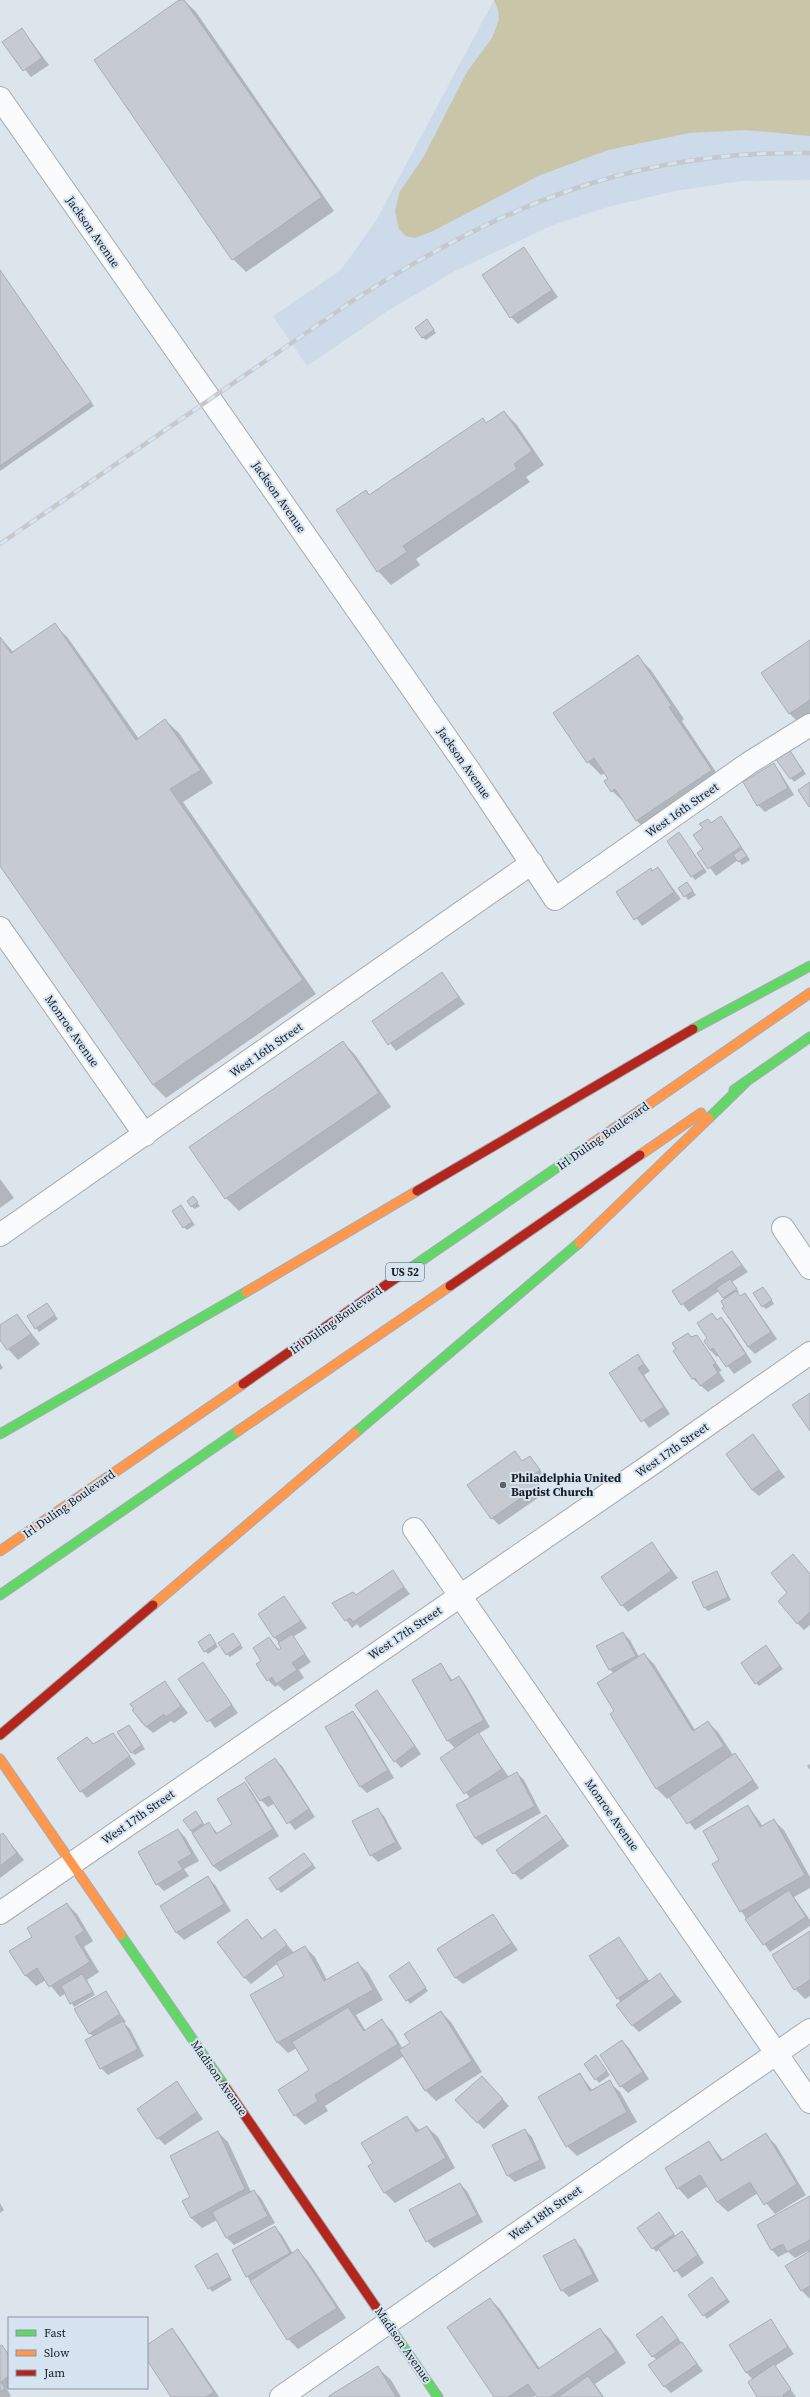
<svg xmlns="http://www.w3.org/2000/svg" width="810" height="2397" viewBox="0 0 810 2397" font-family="'Source Serif 4',serif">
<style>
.built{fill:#ccdae9}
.forest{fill:#c8c5a9}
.shadow{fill:#0003}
.building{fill:#c5cbd1;stroke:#a8aeb4}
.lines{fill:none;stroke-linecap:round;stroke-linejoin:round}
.street-casing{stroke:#a6abb2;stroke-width:24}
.fast-casing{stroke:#a6abb2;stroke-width:11}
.slow-casing{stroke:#a6abb2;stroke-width:11}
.jam-casing{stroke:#a6abb2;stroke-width:11}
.street{stroke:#fafbfc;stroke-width:22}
.fast{stroke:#63d668;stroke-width:9}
.slow{stroke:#ff974d;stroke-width:9}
.jam{stroke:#b3261e;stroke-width:9}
.rail-casing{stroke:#c6c8cb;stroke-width:4.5}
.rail{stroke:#d6e4f2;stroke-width:3;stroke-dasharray:9;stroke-linecap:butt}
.poi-dot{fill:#5d6369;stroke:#d6e4f2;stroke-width:1.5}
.labels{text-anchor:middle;stroke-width:4;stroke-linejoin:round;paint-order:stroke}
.shield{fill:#d6e4f2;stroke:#515960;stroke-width:1}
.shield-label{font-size:11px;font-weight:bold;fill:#181d22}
.street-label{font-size:12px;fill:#181d22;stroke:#d6e4f2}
.poi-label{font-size:12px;font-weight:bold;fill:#181d22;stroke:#d6e4f2;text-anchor:start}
</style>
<rect width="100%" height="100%" fill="#dce4ec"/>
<!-- built -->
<path class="built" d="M494 0H810V180L742 181 674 191 604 208 553 225 455 271 389 310 307 366 273 316 341 270 377 219Z"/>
<!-- forest -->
<path class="forest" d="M494 0H810V136L746 130 689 133 608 150 538 176 433 231 415 238 406 236 399 229 395 211 400 191 423 158 467 72 492 38 499 20 498 10Z"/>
<!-- shadow -->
<path class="shadow" d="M181 0H184L196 12 334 211 246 272 233 259Z
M22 29 49 65 31 77 3 42Z
M523 248 558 297 518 324 511 317Z
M0 270 94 406 0 471Z
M430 324 436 333 426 340 422 337Z
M504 412 517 425 544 465 526 477 530 482 416 559 420 565 391 585 378 571 365 491 370 496 483 419 487 424Z
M55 625 68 638 139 739 165 720 179 733 213 783 183 802 316 994 166 1098 153 1085 0 864V637L14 653Z
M810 642V717L800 724 790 714 763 674Z
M638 657 651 670 684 719 682 721 724 784 650 834 637 821 626 804 612 791 605 773 601 775 588 762Z
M792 754 806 774 794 782 777 759Z
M773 765 780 772 794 795 765 812 758 805 744 782Z
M721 817 727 824 750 860 742 865 738 860 716 876 699 853 704 849 711 824Z
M679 833 707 872 695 880 668 841Z
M658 868 681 899 642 926 617 892Z
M687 883 696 895 688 900 680 888Z
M442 974 465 1004 396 1051 373 1021Z
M343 1042 356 1056 391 1107 239 1211 226 1198Z
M0 1179 14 1198 0 1208Z
M196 1201 200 1206 195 1209 191 1206Z
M181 1206 195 1225 187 1230 184 1227Z
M732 1252 748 1272 732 1282 739 1292 737 1294 741 1297 744 1294 751 1301 777 1339 755 1354 748 1347 725 1307V1299L719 1291 689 1312 673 1292Z
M766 1291 774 1304 766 1309 763 1306Z
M47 1304 58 1319 39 1332 28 1317Z
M712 1314 718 1320 721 1318 728 1325 752 1362 734 1374 719 1355 717 1357 710 1350 708 1339Z
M17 1315 40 1344 18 1360 0 1340V1327Z
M697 1337 722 1371 719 1372 725 1381 708 1392 693 1379 675 1352 692 1338Z
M638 1355 650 1371 644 1375 670 1414 649 1428 611 1374Z
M0 1363 3 1368 0 1370Z
M753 1435 785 1477 759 1496 752 1490Z
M514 1453 523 1462 529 1457 536 1464 546 1478 538 1483 545 1493 499 1525 492 1518Z
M652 1544 678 1578 628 1612 622 1605Z
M793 1555 810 1574V1625L804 1630 797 1623 789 1593Z
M393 1572 410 1594 360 1628 357 1624 352 1628 334 1603 356 1596Z
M717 1573 731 1600 708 1611 704 1607Z
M284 1597 307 1628 293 1637 311 1662 299 1670 304 1678 284 1691 278 1685 275 1687 268 1680 263 1661 269 1638 279 1650 282 1648 259 1614Z
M623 1633 630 1640 639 1657 644 1654 654 1664 695 1730 708 1722 718 1732 733 1755 734 1754 741 1761 759 1788 695 1830 670 1797 667 1799 657 1789 611 1714 616 1712 614 1673 610 1670Z
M233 1634 243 1648 230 1657 227 1654Z
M213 1639 218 1647 208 1654 205 1651Z
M766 1647 783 1669 759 1686 756 1683Z
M203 1663 238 1713 215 1728 180 1679Z
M441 1665 453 1681 459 1677 465 1684 490 1727 478 1734 509 1777 517 1773 524 1780 541 1813 482 1845 475 1838 470 1798 441 1758 456 1749 448 1741Z
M164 1682 188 1713 174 1723 171 1721 153 1733 141 1722 133 1711Z
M377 1691 421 1754 401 1768 395 1761Z
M352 1712 359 1719 394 1778 367 1793 360 1786Z
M132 1729 145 1749 135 1755 131 1752Z
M113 1734 136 1764 87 1798 81 1791 87 1738 94 1744Z
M275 1760 282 1766 315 1817 295 1830 275 1803 268 1807 261 1800Z
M810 1764V1770L807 1766Z
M244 1784 251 1790 279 1836 220 1872 213 1866 191 1831 199 1816 205 1826 209 1823 218 1834 234 1824Z
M748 1806 763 1826 773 1820 784 1830 810 1877V1888L794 1897 810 1920V1926L770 1952 741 1911 721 1860Z
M377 1809 384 1816 402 1849 378 1862 371 1855Z
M546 1816 569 1846 521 1880 514 1873Z
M178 1830 185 1837 199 1861 184 1869 189 1876 164 1891 157 1884Z
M3 1834 24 1860 0 1878V1836Z
M304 1854 316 1868 281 1893 270 1878Z
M208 1878 215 1885 231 1911 184 1940 177 1933 161 1906Z
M67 1904 77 1914 93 1941 84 1947 99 1972 87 1980 95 1995 74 2007 66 1993 60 1997 46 1980 36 1986 26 1976 10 1952 33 1937Z
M493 1915 518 1950 463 1984 456 1978 439 1949Z
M247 1920 263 1939 275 1930 294 1953 305 1947 315 1957 327 1980 358 1963 368 1973 383 2000 356 2015 366 2031 382 2021 392 2031 403 2049 412 2043 441 2012 451 2022 482 2072 436 2101 426 2091 404 2056 325 2106 328 2111 305 2125 295 2115 311 2071 297 2048 288 2053 278 2043 252 1995 285 1976 278 1963 251 1984 244 1977Z
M810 1932V1996L805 1999 795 1989Z
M618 1938 650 1982 660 1975 682 2002 639 2032 632 2025 618 1998Z
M412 1967 428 1991 410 2004 390 1976Z
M105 1992 126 2022 124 2023 130 2029 144 2056 108 2075 101 2068 94 2037 89 2033Z
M622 2041 629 2048 649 2079 628 2093 621 2086Z
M596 2057 610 2075 599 2083 585 2064Z
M580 2074 593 2091 609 2082 620 2092 637 2122 577 2156 567 2146Z
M176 2083 203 2119 165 2145 158 2138Z
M489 2084 509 2106 484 2129 477 2122Z
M407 2117 420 2131 427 2127 438 2137 455 2168 395 2203 385 2193 370 2166 374 2164Z
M525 2130 532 2137 546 2168 515 2182 508 2176Z
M218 2132 228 2142 251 2192 254 2191 261 2198 275 2223 234 2245 227 2238 217 2220 202 2228 191 2218 192 2197Z
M766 2135 776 2145 806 2195 775 2214 758 2193 728 2212 717 2202 708 2186 688 2199 678 2188 666 2168 709 2142 724 2161Z
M460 2184 467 2191 483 2222 434 2248 427 2241Z
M810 2198V2299L802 2291 808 2251 795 2258 788 2252 778 2257 772 2250 758 2225Z
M0 2203 4 2210 0 2213Z
M662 2217 676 2237 682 2233 689 2240 704 2263 682 2278 660 2249 656 2252 639 2228Z
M275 2228 282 2235 293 2254 298 2251 308 2261 346 2318 298 2349 288 2339 247 2276Z
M575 2241 582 2248 599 2281 569 2297 562 2290Z
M217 2255 232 2280 212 2292 196 2266Z
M715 2282 730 2302 707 2319 689 2295Z
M490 2299 500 2309 540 2369 600 2329 610 2339 626 2363 595 2384 604 2397H538L537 2395 533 2397H495Z
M662 2317 703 2371 671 2393 664 2386 657 2360 652 2356Z
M770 2320 794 2354 775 2366 796 2397H759L753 2380 747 2373 730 2345Z
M172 2330 179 2337 219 2397H172L147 2358V2346Z
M2 2346 9 2354V2387L7 2389 11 2396 9 2397H0V2348Z
M377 2367 391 2380 401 2397H331Z"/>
<!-- building -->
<path class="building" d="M179 0H184L322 197 232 260 94 60Z
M22 28 42 58 23 71 2 42Z
M524 247 552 290 510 318 482 275Z
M0 270 91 402 0 466Z
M427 319 434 330 422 338 415 328Z
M504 411 532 451 514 464 517 469 403 546 407 552 377 572 336 510 366 490 369 495 483 418 486 423Z
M55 623 136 740 165 719 201 770 170 789 303 980 153 1085 0 866V637L11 653Z
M810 640V700L789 714 761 673Z
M638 655 672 706 669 707 712 770 636 821 615 789 611 792 604 781 608 779 594 758 587 763 553 713Z
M789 749 803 771 790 779 775 758Z
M774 763 788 788 757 806 743 782Z
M810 782V806L809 807 798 790Z
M721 816 741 847 708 869 697 853 703 849 693 835 703 828 699 824 708 819 711 823Z
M679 832 704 869 691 877 667 841Z
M742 849 747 856 738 862 733 855Z
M658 867 674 892 634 920 616 892 651 868 652 871Z
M687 882 693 891 684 897 678 888Z
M442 972 459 997 388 1045 372 1021Z
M343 1041 379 1093 225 1199 189 1147Z
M193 1196 198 1202 191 1207 187 1201Z
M181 1205 192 1222 183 1228 172 1211Z
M732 1251 742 1265 681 1305 672 1291Z
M730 1279 737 1289 723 1298 716 1288Z
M763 1287 772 1300 762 1307 753 1293Z
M736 1291 740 1296 745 1293 771 1332 748 1347 722 1308 724 1307 721 1301Z
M47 1303 55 1315 35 1329 27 1316Z
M712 1313 717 1320 721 1317 746 1354 726 1367 713 1348 710 1350 704 1341 707 1338 697 1323Z
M17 1314 31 1334 7 1350 0 1340V1325Z
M688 1333 691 1337 697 1335 716 1363 713 1365 718 1373 700 1386 695 1378 692 1379 673 1351 676 1349 672 1343Z
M638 1354 644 1364 638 1368 664 1407 641 1422 609 1373Z
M810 1393V1431L792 1405Z
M753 1434 779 1470 752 1490 726 1454Z
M515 1451 522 1461 530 1456 540 1470 532 1476 539 1485 491 1519 467 1485Z
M652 1542 671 1571 621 1606 601 1577Z
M793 1554 810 1574V1612L797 1624 778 1601 787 1593 771 1573Z
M393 1570 404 1587 353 1622 350 1618 345 1621 332 1603 353 1592 356 1595Z
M717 1571 728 1597 704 1608 692 1582Z
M284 1596 301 1621 274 1638 258 1614Z
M623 1632 636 1656 609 1670 596 1646Z
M233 1633 241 1645 226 1655 218 1643Z
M210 1634 216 1644 204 1652 198 1642Z
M292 1634 305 1654 292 1663 297 1670 276 1684 272 1677 267 1681 256 1664 261 1661 253 1648 269 1637 278 1650 281 1648 278 1643Z
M766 1645 780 1666 755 1684 741 1663Z
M644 1653 693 1731 708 1721 724 1746 656 1789 610 1714 614 1711 597 1683Z
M203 1662 232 1705 207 1722 178 1679Z
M441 1663 451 1681 459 1676 484 1720 447 1741 412 1680Z
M165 1681 181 1706 166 1717 164 1714 146 1727 132 1710 134 1709 130 1704Z
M377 1690 415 1746 394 1762 355 1705Z
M353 1711 388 1770 360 1787 325 1727Z
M129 1725 142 1745 131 1753 117 1732Z
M478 1732 502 1769 464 1794 440 1758Z
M113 1733 130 1756 80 1792 57 1758 87 1737 93 1744Z
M735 1753 753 1780 687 1824 669 1797Z
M275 1758 309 1809 287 1824 269 1796 260 1801 245 1778Z
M517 1772 535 1806 475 1838 456 1805Z
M245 1782 273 1829 213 1866 192 1833 209 1822 216 1834 232 1824 217 1799Z
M748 1805 760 1827 774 1819 805 1875 740 1912 712 1864 719 1860 703 1831Z
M378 1808 396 1842 370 1856 352 1821Z
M196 1811 203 1823 191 1831 183 1820Z
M546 1815 563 1839 513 1874 496 1850Z
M178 1829 192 1854 178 1862 183 1869 156 1885 138 1852Z
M3 1833 17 1853 0 1866V1835Z
M304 1853 313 1865 277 1890 269 1878Z
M208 1876 224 1904 176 1933 160 1906Z
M789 1890 806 1917 763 1945 745 1919Z
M67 1903 84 1931 75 1937 90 1962 49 1987 37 1968 25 1976 9 1951 32 1937 27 1928Z
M493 1914 512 1943 455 1978 437 1949Z
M247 1919 262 1939 275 1929 287 1945 244 1978 217 1942Z
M810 1931V1980L794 1990 772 1955Z
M619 1937 647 1979 617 1999 589 1956Z
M305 1946 324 1981 358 1962 373 1990 277 2043 250 1995 284 1976 276 1962Z
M409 1962 426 1988 406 2001 389 1976Z
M660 1973 675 1995 632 2026 616 2005Z
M82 1974 93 1992 70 2004 61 1986Z
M106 1991 120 2014 89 2034 74 2009Z
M348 2007 364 2031 382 2019 398 2044 315 2095 318 2101 294 2116 278 2090 309 2070 292 2042Z
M441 2011 472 2061 425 2091 399 2050 410 2043 404 2034Z
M123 2021 138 2049 100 2069 85 2040Z
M622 2040 643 2072 620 2087 600 2055Z
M596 2055 607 2071 595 2080 584 2064Z
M580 2073 590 2091 610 2080 627 2112 566 2147 538 2097Z
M482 2076 503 2099 477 2123 455 2100Z
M177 2081 197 2112 157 2139 137 2109Z
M407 2116 416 2132 427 2126 446 2158 384 2193 368 2166 373 2163 361 2143Z
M525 2129 540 2160 507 2176 492 2145Z
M218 2131 245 2189 191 2218 182 2201 190 2197 170 2156Z
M766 2133 797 2184 764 2205 750 2182 717 2202 700 2175 677 2189 665 2168 709 2141 721 2161Z
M460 2183 477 2215 426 2242 409 2210Z
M254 2190 268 2216 226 2238 212 2212Z
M810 2196V2240L787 2252 783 2244 771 2250 757 2225Z
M659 2212 674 2234 652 2249 637 2228Z
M275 2226 290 2253 246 2277 232 2250Z
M682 2231 698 2255 674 2272 658 2248Z
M575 2239 593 2274 561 2291 543 2256Z
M298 2249 337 2308 287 2340 250 2281Z
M810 2251V2286L801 2291 785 2266Z
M217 2253 230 2277 208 2289 195 2266Z
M712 2277 727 2299 703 2316 688 2295Z
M490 2298 538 2369 600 2328 616 2352 550 2397H537L528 2384 508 2397H494L447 2327Z
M662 2316 678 2338 652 2357 636 2335Z
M771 2319 788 2347 746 2373 729 2345Z
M172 2328 214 2392 206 2397H171L147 2360V2345Z
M682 2342 697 2364 664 2387 648 2365Z
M2 2345 9 2356V2376L1 2382 5 2388 0 2392V2346Z
M774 2364 791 2389 783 2395 784 2397H757L748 2382Z
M378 2366 396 2397H329V2396Z
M588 2376 603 2397H558Z"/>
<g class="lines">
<defs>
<path id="street" d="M0 98 469 770 555 899 749 763 810 725
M0 928 145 1135
M783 1228 810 1268
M0 1235 532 863
M414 1529 810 2102
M0 1913 656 1461 810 1353
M281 2397 810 2030"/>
<path id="fast" d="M693 1029 810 966
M734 1090 810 1037
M709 1118 746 1082
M399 1276 584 1149
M355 1433 579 1243
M0 1434 246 1292
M0 1595 238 1431
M121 1935 224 2085
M376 2307 438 2397"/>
<path id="slow" d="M584 1149 810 993
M640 1155 701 1113
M579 1243 709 1118
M246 1292 417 1191
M238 1431 450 1286
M0 1551 243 1384
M153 1605 355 1433
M0 1759 121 1935"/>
<path id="jam" d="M417 1191 693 1029
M450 1286 640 1155
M243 1384 399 1276
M0 1735 153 1605
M224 2085 376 2307"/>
</defs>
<!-- street casing -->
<use href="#street" class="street-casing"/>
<!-- fast casing -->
<use href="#fast" class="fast-casing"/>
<!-- slow casing -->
<use href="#slow" class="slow-casing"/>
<!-- jam casing -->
<use href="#jam" class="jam-casing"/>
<!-- street -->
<use href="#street" class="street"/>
<!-- fast -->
<use href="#fast" class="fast"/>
<!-- slow -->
<use href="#slow" class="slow"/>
<!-- jam -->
<use href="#jam" class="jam"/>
<defs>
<path id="rail" d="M0 544 351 302C498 207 631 150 810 153"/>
</defs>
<!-- rail casing -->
<use href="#rail" class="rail-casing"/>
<!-- rail -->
<use href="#rail" class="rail"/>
</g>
<!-- markers -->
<circle class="poi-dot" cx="503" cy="1485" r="4"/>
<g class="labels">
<!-- shield labels -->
<rect class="shield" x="386" y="1263" width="38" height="18" rx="3"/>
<g class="shield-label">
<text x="405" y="1276">US 52</text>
</g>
<!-- street labels -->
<g class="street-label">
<text transform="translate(93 232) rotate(55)" y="4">Jackson Avenue</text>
<text transform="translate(279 497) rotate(55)" y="4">Jackson Avenue</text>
<text transform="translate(464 763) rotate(55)" y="4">Jackson Avenue</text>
<text transform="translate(682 810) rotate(-35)" y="4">West 16th Street</text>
<text transform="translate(72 1031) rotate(55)" y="4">Monroe Avenue</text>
<text transform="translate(266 1050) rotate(-35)" y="4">West 16th Street</text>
<text transform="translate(603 1136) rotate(-35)" y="4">Irl Duling Boulevard</text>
<text transform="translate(336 1320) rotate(-35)" y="4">Irl Duling Boulevard</text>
<text transform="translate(672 1450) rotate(-35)" y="4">West 17th Street</text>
<text transform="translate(69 1504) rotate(-35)" y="4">Irl Duling Boulevard</text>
<text transform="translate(405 1633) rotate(-34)" y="4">West 17th Street</text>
<text transform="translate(612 1815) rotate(55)" y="4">Monroe Avenue</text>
<text transform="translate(138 1817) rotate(-35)" y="4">West 17th Street</text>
<text transform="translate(219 2078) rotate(55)" y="4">Madison Avenue</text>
<text transform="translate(545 2213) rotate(-35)" y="4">West 18th Street</text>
<text transform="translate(403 2345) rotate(55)" y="4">Madison Avenue</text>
</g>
<!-- poi labels -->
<g class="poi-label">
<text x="511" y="1482">Philadelphia United<tspan x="511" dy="14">Baptist Church</tspan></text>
</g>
</g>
<!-- legend -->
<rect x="8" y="2317" width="140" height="72" fill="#d6e4f2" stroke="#8a949f"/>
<rect x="16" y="2330" width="20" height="6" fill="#63d668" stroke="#8a949f"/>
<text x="44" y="2337" font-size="12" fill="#181d22">Fast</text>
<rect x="16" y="2350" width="20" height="6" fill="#ff974d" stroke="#8a949f"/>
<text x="44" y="2357" font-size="12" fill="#181d22">Slow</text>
<rect x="16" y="2370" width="20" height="6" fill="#b3261e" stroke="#8a949f"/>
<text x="44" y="2377" font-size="12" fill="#181d22">Jam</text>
</svg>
